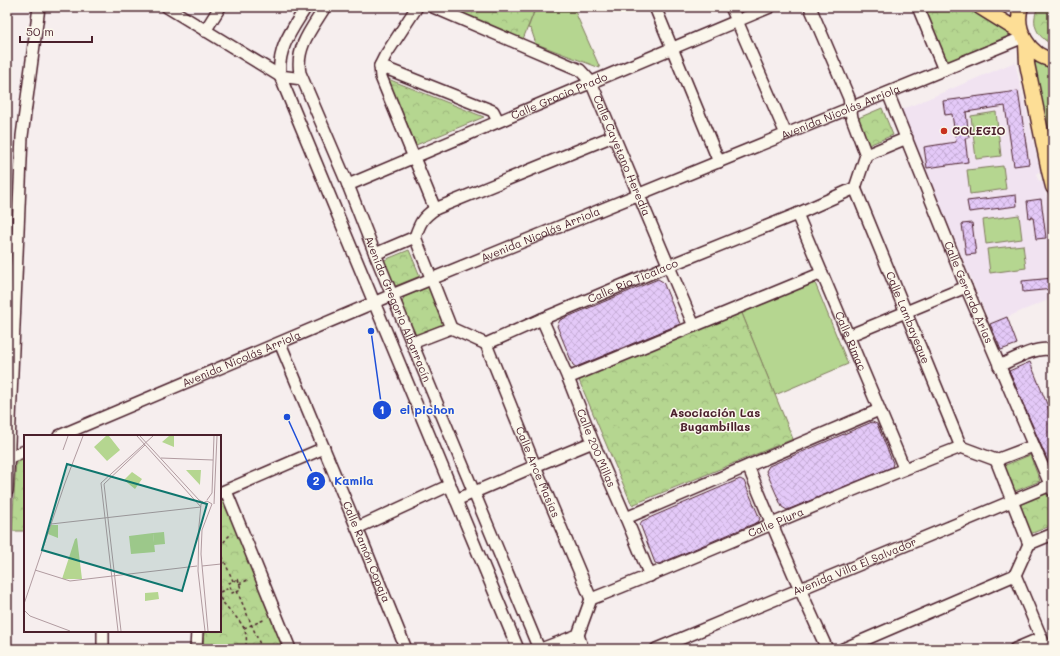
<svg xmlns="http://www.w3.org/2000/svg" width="1060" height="656" viewBox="0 0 1060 656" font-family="Mali,sans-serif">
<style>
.built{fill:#f1e3f1}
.grass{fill:#b5d690;stroke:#807a5e}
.park{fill:url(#park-crowns);stroke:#807a5e}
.building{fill:url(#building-cross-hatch);stroke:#4a1f2b}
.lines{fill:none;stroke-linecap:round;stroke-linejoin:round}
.minor-casing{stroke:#4a1f2b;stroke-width:14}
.major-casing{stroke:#4a1f2b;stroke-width:17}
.path{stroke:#4a1f2b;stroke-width:1.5;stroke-dasharray:3 3;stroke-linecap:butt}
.minor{stroke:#fbf7ec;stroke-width:11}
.major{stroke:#fdde96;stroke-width:14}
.poi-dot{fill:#c8321e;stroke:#fbf7ec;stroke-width:1.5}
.labels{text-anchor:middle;stroke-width:3;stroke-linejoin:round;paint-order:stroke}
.street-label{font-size:11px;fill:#4a1f2b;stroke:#fbf7ec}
.poi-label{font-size:11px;font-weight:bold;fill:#4a1f2b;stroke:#fbf7ec;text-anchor:start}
.neighbourhood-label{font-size:12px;font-weight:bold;fill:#4a1f2b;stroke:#fbf7ec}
.inset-road{fill:none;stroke:#b19ba0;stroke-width:1}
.view{fill:#0f766e;fill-opacity:0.15;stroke:#0f766e;stroke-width:2}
.inset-edge{fill:none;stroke:#4a1f2b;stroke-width:2}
.leader{fill:none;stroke:#1d4ed8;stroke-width:1.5}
.callout-dot{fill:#1d4ed8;stroke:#fbf7ec;stroke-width:1.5}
.mark-label{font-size:12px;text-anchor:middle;font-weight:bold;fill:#fff}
.callout-label{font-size:12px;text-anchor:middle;font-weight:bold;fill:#1d4ed8;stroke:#fbf7ec;stroke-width:3;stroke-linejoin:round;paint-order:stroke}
</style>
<defs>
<pattern id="park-crowns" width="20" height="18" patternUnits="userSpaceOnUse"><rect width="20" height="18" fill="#b5d690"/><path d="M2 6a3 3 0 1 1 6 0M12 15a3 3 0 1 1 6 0" fill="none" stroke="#9db77c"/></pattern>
<pattern id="building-cross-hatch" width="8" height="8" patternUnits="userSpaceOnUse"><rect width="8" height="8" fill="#e4c9f8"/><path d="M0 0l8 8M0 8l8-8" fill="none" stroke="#c5acd5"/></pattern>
</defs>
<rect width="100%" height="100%" fill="#f6eeee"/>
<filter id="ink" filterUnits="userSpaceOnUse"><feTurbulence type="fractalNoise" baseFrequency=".025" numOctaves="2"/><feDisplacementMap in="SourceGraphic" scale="8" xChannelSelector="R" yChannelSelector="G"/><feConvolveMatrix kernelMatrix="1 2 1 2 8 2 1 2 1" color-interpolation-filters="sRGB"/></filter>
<g filter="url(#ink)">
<!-- built -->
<path class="built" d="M1015 62 1040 171 1036 174 1038 180 1043 182 1053 223V298L990 324 901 110Z"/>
<!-- grass -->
<path class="grass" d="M536 7H573L600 68 534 43 535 41 531 29 528 28Z
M1031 61 1053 67V151Z
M996 112 1001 156 976 159 971 116Z
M1003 166 1006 189 970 194 967 170Z
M1019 215 1022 239 986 244 983 220Z
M1023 245 1026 268 990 273 987 249Z
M815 283 848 364 775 395 741 311Z"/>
<!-- park -->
<path class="park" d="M442 7H536L523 39Z
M919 7H972L1006 29 1010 35 950 61H943Z
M1038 7H1053V45C1037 37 1030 24 1038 7Z
M388 79 484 117 416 145Z
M882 108 893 135 866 146 856 119Z
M409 250 420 276 393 287 382 261Z
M431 286 446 323 414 336 401 306 404 297Z
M741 311 793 439 632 505 578 378Z
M1030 455 1040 481 1013 492 1003 466Z
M25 457V531H12L16 460Z
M1048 493 1053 505V525L1030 534 1017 506Z
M220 499 224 500 285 649H203L204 631H220Z"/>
<!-- building -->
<path class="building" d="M1018 91 1029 164 1014 166 1005 106 966 112 969 138H965L968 162 927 168 924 147 956 142 952 114 945 115 943 101Z
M1016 195 1017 206 969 212 967 201Z
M1041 199 1046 238 1036 239 1033 217 1029 218 1027 201Z
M972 223 976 254 966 255 962 224Z
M1053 278V289L1023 292 1022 281Z
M658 279 663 282 680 324 576 367 573 365 557 326 560 320Z
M1007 317 1017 344 1001 350 990 324Z
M1030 362 1053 419V473L1009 371Z
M872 422 877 424 893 463 892 467 787 510 782 507 766 471 769 466Z
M740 479 744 481 760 519 758 522 659 564 655 563 640 524 642 521Z"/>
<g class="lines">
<defs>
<g id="minor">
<path d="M167 7 280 76 302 79"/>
<path d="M306 7C292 30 277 48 280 76L518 649"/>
<path id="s1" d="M325 7C313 27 295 47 300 73L348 185 375 254 539 649"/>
<path d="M417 7 385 56 380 66 381 77 435 209"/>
<path id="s2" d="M433 7 580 70 591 82 694 326"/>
<path d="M655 7 719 162"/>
<path d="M731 7 786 134"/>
<path d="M810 7 849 98 852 118 866 155 855 188"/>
<path d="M918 7 944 70"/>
<path d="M205 31 220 7"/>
<path d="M380 66 493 111 498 121"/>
<path id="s3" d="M888 93 966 287 1053 491"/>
<path d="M866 155 907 138"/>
<path id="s4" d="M348 185 770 7"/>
<path id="s5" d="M855 188 961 447"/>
<path id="s6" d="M797 214 904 468"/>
<path d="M375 254 415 237"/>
<path id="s7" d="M542 319 568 378 593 442 626 518 650 576"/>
<path d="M451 328 415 237C420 223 422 218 435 209L613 136"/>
<path d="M848 336 966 287"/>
<path id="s8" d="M280 343 357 528 406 649"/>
<path id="s9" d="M412 343 451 328 486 344 542 319 668 266 797 214 855 188"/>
<path id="s10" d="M486 344 535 466 591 599"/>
<path d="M999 366C1012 360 1040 344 1053 351"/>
<path d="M568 378 822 273"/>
<path id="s11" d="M59 436 392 295 1024 37"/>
<path d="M961 447 996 460 1033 446"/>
<path d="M7 458 25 451"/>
<path d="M996 460 1029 544"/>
<path d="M748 466C773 528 799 588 827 649"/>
<path d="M7 491 22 136 39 7"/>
<path d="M226 491 290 649"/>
<path d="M220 493 324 448"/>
<path d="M456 500 535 466 593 442"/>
<path d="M626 518 879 410"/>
<path d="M357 528 450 485"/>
<path d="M1029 544 1053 534"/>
<path d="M1015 575 1046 649"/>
<path d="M1015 575 1029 544"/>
<path id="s12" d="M591 599C715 550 837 494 961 447"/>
<path d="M578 635 583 649"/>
<path d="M103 649V631"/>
<path d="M196 649 197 631"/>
<path d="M541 649 578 635 591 599"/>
<path id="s13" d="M656 649 1053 484"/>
<path d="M843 649 1015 575"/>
<path d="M1015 649 1041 638"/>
</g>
<path id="major" d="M980 7 1022 33
M1021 7C1014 29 1029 56 1053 60
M1026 43 1027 64 1049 171 1053 187"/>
</defs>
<!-- minor casing -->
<use href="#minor" class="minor-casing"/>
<!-- major casing -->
<use href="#major" class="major-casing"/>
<!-- path -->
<path class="path" d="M220 547 227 538 232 533
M220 551 233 581
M238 579 241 589 232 593 229 583Z
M239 584 250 579
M237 591 262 649
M220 592 229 588
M220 598C231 616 252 624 245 649
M244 628 266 619"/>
<!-- minor -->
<use href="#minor" class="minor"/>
<!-- major -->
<use href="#major" class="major"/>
</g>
</g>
<!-- markers -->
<circle class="poi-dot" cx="944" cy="131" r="4"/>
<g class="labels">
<!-- street labels -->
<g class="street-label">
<text dy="4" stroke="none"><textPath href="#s4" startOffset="229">Calle Grocio Prado</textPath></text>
<text dy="4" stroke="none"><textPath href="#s11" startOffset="846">Avenida Nicolás Arriola</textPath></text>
<text dy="4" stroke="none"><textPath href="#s2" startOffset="256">Calle Cayetano Heredia</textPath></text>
<text dy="4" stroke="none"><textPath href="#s11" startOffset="522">Avenida Nicolás Arriola</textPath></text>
<text dy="4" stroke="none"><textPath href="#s9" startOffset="240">Calle Rio Ticalaco</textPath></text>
<text dy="4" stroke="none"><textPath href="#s3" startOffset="215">Calle Gerardo Arias</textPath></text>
<text dy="4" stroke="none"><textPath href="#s1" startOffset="328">Avenida Gregorio Albarracín</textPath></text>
<text dy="4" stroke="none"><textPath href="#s5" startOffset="140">Calle Lambayeque</textPath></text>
<text dy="4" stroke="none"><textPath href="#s6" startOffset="138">Calle Rimac</textPath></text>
<text dy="4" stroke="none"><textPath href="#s11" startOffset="198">Avenida Nicolás Arriola</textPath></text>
<text dy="4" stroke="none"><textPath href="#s7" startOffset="140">Calle 200 Millas</textPath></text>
<text dy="4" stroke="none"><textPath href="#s10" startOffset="138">Calle Arce Masías</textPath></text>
<text dy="4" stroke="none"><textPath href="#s12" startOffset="200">Calle Piura</textPath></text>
<text dy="4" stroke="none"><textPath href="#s8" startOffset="226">Calle Ramón Copaja</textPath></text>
<text dy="4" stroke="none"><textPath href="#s13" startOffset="215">Avenida Villa El Salvador</textPath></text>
</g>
<!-- poi labels -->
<g class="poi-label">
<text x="952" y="135">COLEGIO</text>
</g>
<!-- neighbourhood labels -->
<g class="neighbourhood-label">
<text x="715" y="417">Asociación Las<tspan x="715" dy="14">Bugambillas</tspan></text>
</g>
</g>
<!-- overview -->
<g transform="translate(24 435)">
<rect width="197" height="197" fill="#f6eeee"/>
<path d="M140 97 141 109 130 110 129 98ZM134 157 135 164 121 166V158Z" fill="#b5d690"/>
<path d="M82 1H85L96 15 83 26 70 12ZM145 1H150V12L138 7ZM162 35H177L176 49V50ZM108 37 118 44 111 54 100 45ZM27 90H34V103L24 99ZM129 98 131 117 107 119 105 101ZM53 103 58 144H38L51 104Z" fill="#b5d690"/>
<path class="inset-road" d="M113 1 177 72M116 1 175 65 179 67M39 15 44 1M137 23 189 25M183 65 188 58 190 1M190 69 193 1M27 89 177 72M178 131 197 129M11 135 46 146 173 131M0 169 41 48 59 1M0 175 6 181 46 196M94 196 77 48 129 1M97 196 80 49 121 10M181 196 174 136 175 91 177 69 183 66 188 69M184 196 177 119 178 95 188 69"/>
<path class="view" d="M43 29 183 69 158 156 18 115Z"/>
<rect width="197" height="197" class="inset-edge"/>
</g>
<!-- callouts -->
<path class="leader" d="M371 331L382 410M287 417L316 481"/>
<g class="callout-dot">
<circle cx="371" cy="331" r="4"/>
<circle cx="287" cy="417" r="4"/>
<circle cx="382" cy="410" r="10"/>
<circle cx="316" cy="481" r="10"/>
</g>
<g class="mark-label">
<text x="382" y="414">1</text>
<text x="316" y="485">2</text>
</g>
<g class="callout-label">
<text x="427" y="414">el pichon</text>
<text x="354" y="485">Kamila</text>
</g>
<!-- margin -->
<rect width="1060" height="656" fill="none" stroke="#fbf7ec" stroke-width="24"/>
<rect x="12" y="12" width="1036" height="632" fill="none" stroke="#4a1f2b" stroke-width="1.5" filter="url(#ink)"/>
<!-- scale -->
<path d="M20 36v6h72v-6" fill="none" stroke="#4a1f2b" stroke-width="2"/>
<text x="26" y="36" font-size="12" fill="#4a1f2b" stroke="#fbf7ec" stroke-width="3" paint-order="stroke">50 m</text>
</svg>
